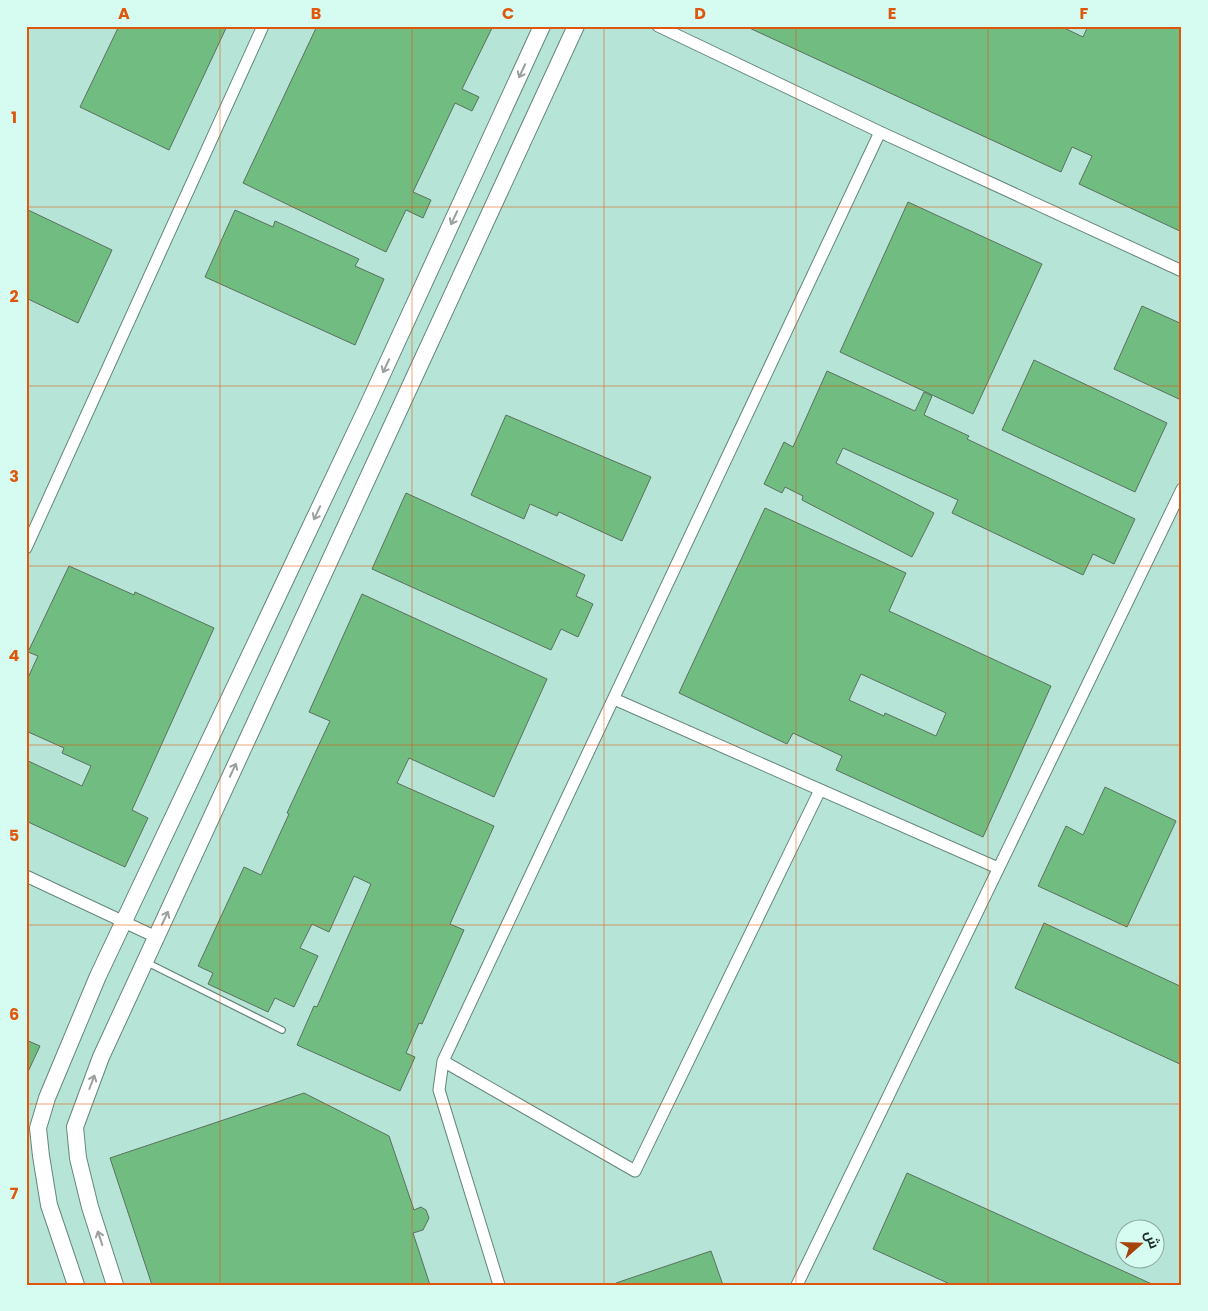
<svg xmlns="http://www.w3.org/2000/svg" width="1208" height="1311" viewBox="0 0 1208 1311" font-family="Poppins,Cairo,sans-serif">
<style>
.built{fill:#b6e4d7;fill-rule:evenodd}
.building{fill:#71bd81;stroke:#5a715e;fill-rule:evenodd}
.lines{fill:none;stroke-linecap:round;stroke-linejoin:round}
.service-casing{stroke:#64867d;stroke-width:8}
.minor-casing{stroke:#64867d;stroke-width:13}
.secondary-casing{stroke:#64867d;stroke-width:18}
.service{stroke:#fff;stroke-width:5.5}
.minor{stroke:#fff;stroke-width:11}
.secondary{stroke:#fff;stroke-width:16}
.oneway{stroke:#99a09e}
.grid{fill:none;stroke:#de570d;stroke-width:1;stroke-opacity:0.55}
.neatline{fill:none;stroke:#de570d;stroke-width:2}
.grid-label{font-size:16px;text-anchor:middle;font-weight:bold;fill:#de570d}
</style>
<rect width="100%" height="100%" fill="#c9eee3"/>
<!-- built -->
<path class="built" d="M26 26H1182V1285H26ZM1126 1228H1156V1258H1126Z"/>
<!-- building -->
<path class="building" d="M119 26H227L169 150 80 107Z
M317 26H493L462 89 479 97 472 111 455 103 413 192 431 200 423 218 406 210 386 252 243 183Z
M745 26H1060L1083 37 1088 26H1182V232L1079 184 1092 156 1072 147 1061 172Z
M908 202 1042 264 973 414 840 352Z
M26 209 112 250 78 323 26 298Z
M235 210 273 227 275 221 359 259 355 266 384 279 355 345 205 277Z
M1142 306 1182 324V393L1179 399 1114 369Z
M1034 360 1167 423 1135 492 1002 430Z
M827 371 915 411 924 392 932 396 924 415 969 436 967 439 1135 519 1114 564 1093 554 1083 575 952 513 958 500 843 448 836 463 934 513 912 557 802 500 803 496 785 487 782 493 764 484 784 442 793 447Z
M506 415 651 477 622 541 559 512 557 516 530 504 524 519 471 495Z
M406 493 585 575 576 596 593 604 578 637 561 629 551 650 372 569Z
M765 508 906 573 889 611 1051 686 983 837 836 770 842 756 793 733 787 744 679 693ZM861 674 946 713 936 736 885 713 884 716 849 700Z
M69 566 134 595 135 592 214 628 132 810 148 818 125 867 26 821V760L82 786 91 766 62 753 64 748 26 731V682L38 656 28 652Z
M362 594 547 679 494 797 409 758 397 783 494 826 450 924 464 930 422 1024 419 1023 406 1053 415 1057 400 1091 297 1045 314 1006 317 1007 371 884 354 876 329 932 312 924 300 948 318 956 294 1007 275 998 268 1012 208 984 213 973 198 966 244 867 261 875 289 814 287 813 330 721 309 712Z
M1105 787 1176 821 1127 927 1038 886 1066 826 1083 835Z
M1044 923 1182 987V1065L1015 988Z
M26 1040 40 1046 26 1076Z
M304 1093 389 1136 414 1210 421 1207 426 1210 429 1218 423 1230 413 1233 430 1285H152L110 1158Z
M907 1173 1154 1285H952L873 1249Z
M711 1251 723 1285H616V1283Z"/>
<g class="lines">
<defs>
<path id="service" d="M146 962 282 1030"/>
<path id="minor" d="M658 26 880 132 1182 271
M26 548 263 26
M614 699 998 868
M26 876 156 937
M443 1061 635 1171 820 790
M499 1285 439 1090 443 1061 880 132
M797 1285 1182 489"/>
<path id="secondary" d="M76 1285 49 1205 41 1156 38 1128 47 1098 98 976 369 403 542 26
M115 1285 90 1207 78 1158 75 1127 101 1057 576 26"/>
</defs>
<!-- service casing -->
<use href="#service" class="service-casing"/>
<!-- minor casing -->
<use href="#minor" class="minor-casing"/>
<!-- secondary casing -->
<use href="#secondary" class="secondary-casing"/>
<!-- service -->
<use href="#service" class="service"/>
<!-- minor -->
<use href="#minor" class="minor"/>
<!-- secondary -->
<use href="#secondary" class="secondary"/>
</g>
<!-- one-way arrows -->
<defs><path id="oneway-shaft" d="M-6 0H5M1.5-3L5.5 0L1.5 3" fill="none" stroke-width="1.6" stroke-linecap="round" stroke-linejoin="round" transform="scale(1.25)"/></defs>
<g class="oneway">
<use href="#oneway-shaft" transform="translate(522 71) rotate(115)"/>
<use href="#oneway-shaft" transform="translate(454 218) rotate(115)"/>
<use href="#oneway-shaft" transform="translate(386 366) rotate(115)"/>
<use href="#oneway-shaft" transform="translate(317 513) rotate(115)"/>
<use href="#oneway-shaft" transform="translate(233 770) rotate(-65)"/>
<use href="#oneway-shaft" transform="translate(165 918) rotate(-65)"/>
<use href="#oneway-shaft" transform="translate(92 1082) rotate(-69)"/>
<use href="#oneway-shaft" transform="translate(100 1238) rotate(-108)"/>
</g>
<!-- grid -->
<path class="grid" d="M220 26V1285M412 26V1285M604 26V1285M796 26V1285M988 26V1285M26 207H1182M26 386H1182M26 566H1182M26 745H1182M26 925H1182M26 1104H1182"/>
<!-- border -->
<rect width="1208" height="1311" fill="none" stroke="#d6fcf1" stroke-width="55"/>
<!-- north arrow -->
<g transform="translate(1140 1244) rotate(70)"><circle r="24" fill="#d6fcf1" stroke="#8ca8a0"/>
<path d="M0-4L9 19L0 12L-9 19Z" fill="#a6430d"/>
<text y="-8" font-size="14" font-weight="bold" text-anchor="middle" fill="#1d2b27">ش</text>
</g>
<rect x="28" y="28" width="1152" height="1256" class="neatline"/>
<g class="grid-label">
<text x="124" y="19">A</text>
<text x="316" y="19">B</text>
<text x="508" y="19">C</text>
<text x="700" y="19">D</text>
<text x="892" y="19">E</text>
<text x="1084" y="19">F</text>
<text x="14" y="123">1</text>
<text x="14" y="302">2</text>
<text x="14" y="482">3</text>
<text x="14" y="661">4</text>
<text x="14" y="841">5</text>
<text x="14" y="1020">6</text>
<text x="14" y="1199">7</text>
</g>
</svg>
